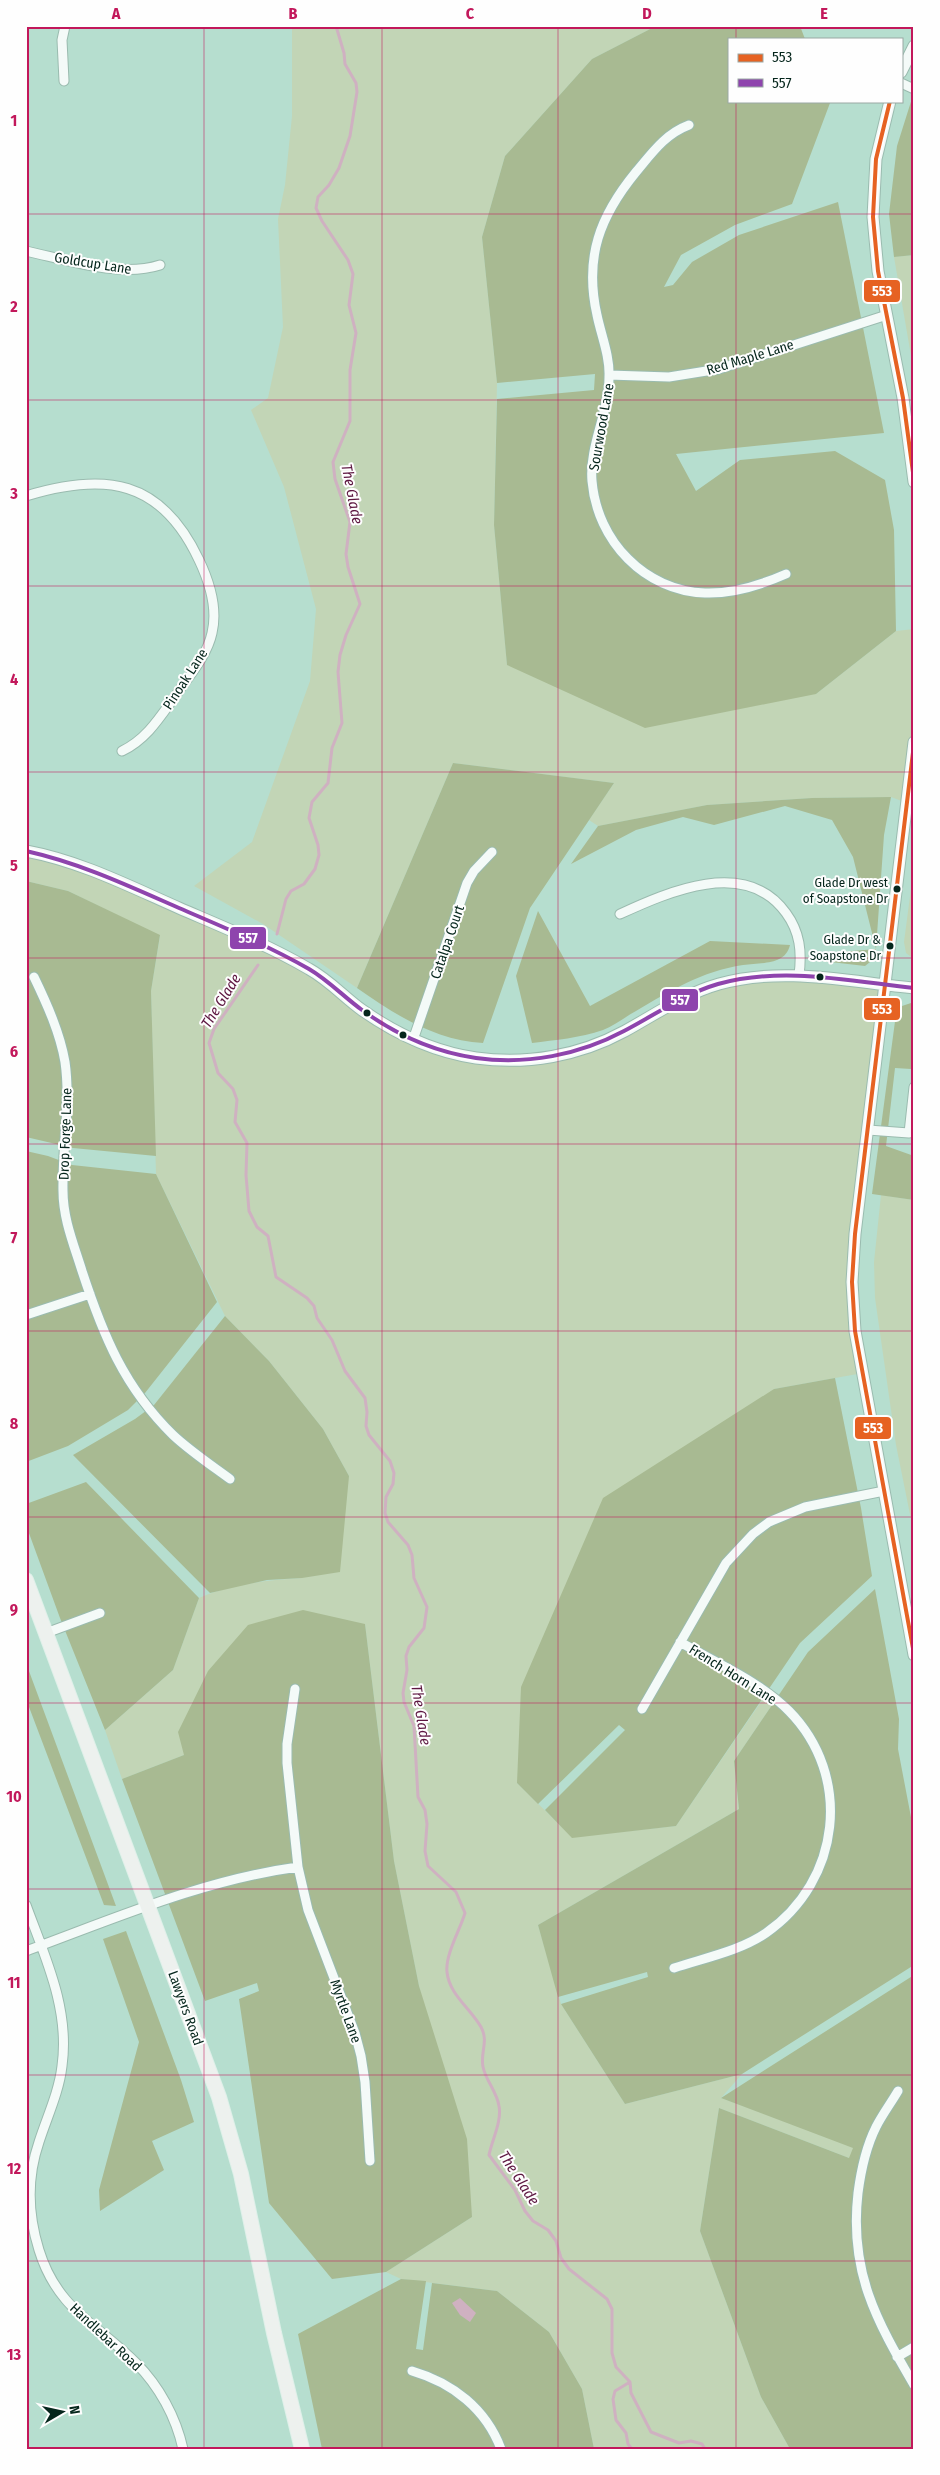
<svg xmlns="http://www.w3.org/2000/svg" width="940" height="2475" viewBox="0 0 940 2475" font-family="'Fira Sans Condensed',sans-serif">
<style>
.green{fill:#c2d5b6}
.forest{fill:#a8ba92}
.water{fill:#cfb1c1}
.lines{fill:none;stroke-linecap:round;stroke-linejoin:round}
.stream{stroke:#cfb1c1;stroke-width:3}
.minor-casing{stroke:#9abbaf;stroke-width:11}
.tertiary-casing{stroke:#9abbaf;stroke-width:13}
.primary-casing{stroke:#def0e9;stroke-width:16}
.minor{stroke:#f4faf8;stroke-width:9}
.tertiary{stroke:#f4faf8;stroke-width:11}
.primary{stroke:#edf1ee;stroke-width:14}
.bus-1-casing{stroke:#fefefe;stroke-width:8}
.bus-2-casing{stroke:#fefefe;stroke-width:8}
.bus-1{stroke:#e66222;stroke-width:4}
.bus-2{stroke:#8e44ad;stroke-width:4}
.grid{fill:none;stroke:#c2185b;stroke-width:1;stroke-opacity:0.55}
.bus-dot{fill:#05261c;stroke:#fefefe;stroke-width:2}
.labels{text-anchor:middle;stroke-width:4;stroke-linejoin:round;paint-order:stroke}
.bus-label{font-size:13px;fill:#05261c;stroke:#fefefe;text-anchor:end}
.street-label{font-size:14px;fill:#05261c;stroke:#fefefe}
.water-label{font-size:15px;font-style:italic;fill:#5d1741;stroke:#fefefe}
.line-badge{stroke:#fefefe;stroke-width:2}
.badge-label{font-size:14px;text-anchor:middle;font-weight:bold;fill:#fff}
.neatline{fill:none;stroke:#c2185b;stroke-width:2}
.grid-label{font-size:16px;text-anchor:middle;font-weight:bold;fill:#c2185b}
</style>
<rect width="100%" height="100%" fill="#b6decf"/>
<!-- green -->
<path class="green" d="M292 26H656L592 59 505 156 482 237 497 383 494 525 507 665 816 694 896 631 914 629V718L907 803 891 797 812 798 707 805 598 826 589 820 614 783 453 763 357 988 263 924 194 886 252 842 310 681 316 609 284 487 251 410 268 398 283 327 278 219 285 185 292 116Z
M914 255V373L894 257Z
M26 851 36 853 280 953 395 1031 463 1056 564 1055 669 1005 742 979 886 986 853 1261 863 1373 774 1389 517 1783 572 1837 676 1826 767 1693 776 1699 734 1761 739 1809 538 1925 561 2004 625 2104 742 2074 721 2098 867 2151 849 2158 719 2108 700 2231 761 2397 790 2449H594L582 2389 549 2332 497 2291 401 2279 386 2272 472 2217 419 1986 394 1861 365 1624 184 1755 122 1779 105 1730 173 1670 199 1598C230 1584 268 1580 302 1578L349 1476 323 1429 269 1361 225 1316 156 1174 151 991 160 936 68 891 26 881Z
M914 866V959L906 953 904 942Z
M881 1195 914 1200V1534L896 1445 875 1298 874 1262Z"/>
<!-- forest -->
<path class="forest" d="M656 26H800L805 39H729V101L830 103 792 204 735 225 681 255 664 287 673 285 692 262 739 235 838 202 884 433 676 454 696 491 740 460 835 451 885 480 894 530 896 631 816 694 645 728 507 665 494 525 497 399 594 390 595 374 497 383 482 237 505 156 592 59Z
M914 92V255L894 257 889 214 897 146Z
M453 763 614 783 530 908 483 1043C436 1041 394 1014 357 988Z
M891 797 884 835 876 949 870 962 865 966 822 961 817 954 876 949 853 857 832 820 785 806 714 825 683 817 636 830 571 864 598 826 707 805 812 798Z
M26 881 68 891 160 935 151 991 156 1156 73 1148 26 1137Z
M538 911 590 1006 710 941 790 945C785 966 761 962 743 965 702 971 670 991 636 1011 625 1017 614 1026 603 1030 580 1038 555 1040 532 1043L516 976Z
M911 1003H914V1066L911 1069 895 1068 886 1146 914 1156V1200L872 1194 896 1014 902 1006Z
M26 1151 48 1156 72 1165 156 1174 217 1302 145 1393 128 1410 68 1446 26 1462Z
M225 1316 269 1361 323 1429 349 1476 340 1572 302 1578 267 1580 210 1593 73 1455 135 1419 154 1405Z
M835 1378 861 1508 872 1576 800 1643 676 1826 572 1838 545 1810 625 1730 619 1725 538 1804 517 1783 521 1687 603 1498 774 1389Z
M86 1482 199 1598 173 1670 105 1730 60 1618 26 1525V1504Z
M875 1589 899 1719 898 1749 914 1833V1965L742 2074 625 2104 561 2004 648 1977 647 1972 558 1997 538 1925 739 1809 734 1761 808 1652Z
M303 1610 365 1624 394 1861 419 1986 467 2139 472 2217 386 2272 332 2279 269 2203 239 1999 259 1991 257 1983 205 2001 122 1779 184 1755 178 1732 208 1671 248 1625Z
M26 1663 116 1906 104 1905 26 1699Z
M126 1931 181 2080 194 2122 152 2141 164 2170 100 2211 99 2190 139 2042 103 1939Z
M914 1975V2449H790L761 2397 700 2231 719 2108 849 2158 853 2148 721 2098Z
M401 2279 426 2281 416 2349 423 2350 432 2283 497 2291 549 2332 582 2389 594 2449H322L298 2334Z"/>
<!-- water -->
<path class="water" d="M460 2298 476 2313 470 2322 460 2315 452 2303Z"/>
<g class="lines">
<!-- stream -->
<path class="stream" d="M277 934 286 899 291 891 304 884 315 869 319 855 318 845 309 818 312 802 328 783 332 748 342 723 338 672 340 655 346 635 360 604 348 567 346 554 350 522 335 479 333 462 350 421V370L356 333 349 305 353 274 348 260 322 221 316 208 318 197 329 185 339 168 350 136 357 92 356 83 345 64 344 53 336 26
M258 965 214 1029 209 1043 218 1073 233 1089 237 1100 235 1122 247 1143 246 1175 249 1211 257 1227 268 1236 276 1277 307 1298 314 1306 317 1318 332 1340 345 1371 365 1398 367 1412 366 1426 369 1435 390 1461 394 1473 393 1484 386 1497 385 1513 388 1522 408 1545 412 1555 414 1578 427 1607 424 1628 409 1647 406 1656 407 1670 403 1693 404 1702 414 1726 418 1797 425 1810 427 1824 425 1851 428 1866 456 1892 465 1913C460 1930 445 1955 447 1972 449 1994 470 2008 481 2027 489 2042 480 2052 483 2067 486 2081 497 2092 499 2106 502 2121 492 2140 489 2155L515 2190 525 2211 533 2221 548 2230 556 2241 561 2258 569 2269 607 2299 612 2309V2353L616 2367 630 2382 631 2393 651 2432 679 2443 691 2441 702 2444 705 2449
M630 2382 615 2391 613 2399 616 2420 626 2433 628 2444 632 2449"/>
<defs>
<path id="minor" d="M64 81 62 40 65 26
M901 83 914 89
M689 125C665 134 652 153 636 172 600 216 584 257 597 315 601 335 610 356 609 377 609 413 589 446 592 481 597 541 645 591 705 593 733 594 761 585 786 574
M26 251C67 260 120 278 160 265
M609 375 669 377 719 369 887 315
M26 496C105 472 161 479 199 560 210 583 218 608 212 633 207 656 189 676 176 695 160 717 147 739 122 751
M620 914C668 892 746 857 786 913 800 932 802 952 799 975
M34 977C47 1004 60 1033 65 1062 71 1104 62 1148 63 1191 63 1219 74 1245 82 1271 103 1335 124 1387 173 1435 190 1451 211 1465 230 1479
M413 1040 467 883 474 871 492 852
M868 1130 909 1133 914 1087
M26 1315 90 1294
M46 1633 100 1613
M295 1689 287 1744V1763L298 1867 308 1910 355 2033 361 2056 365 2082 370 2161
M642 1709 726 1563 753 1534 769 1522 805 1507 884 1491
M26 1905C45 1957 70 2009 62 2066 59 2092 47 2117 39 2142 27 2177 28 2215 39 2250 57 2309 97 2324 136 2363 159 2386 176 2417 183 2449
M26 1951C116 1918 203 1880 298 1867
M674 1968C704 1958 740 1951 766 1933 841 1881 853 1776 789 1711 759 1681 716 1663 680 1642
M898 2091C891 2103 882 2115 876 2127 866 2147 861 2170 858 2193 849 2271 876 2320 914 2385
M897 2357 914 2347
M412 2371C453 2383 486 2409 501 2449"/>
<path id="tertiary" d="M901 72 914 46
M890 101 876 159 873 217 878 271 903 398 914 482
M914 742 855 1234 852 1282 855 1331 914 1655
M26 851C80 861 129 886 179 908 223 927 268 945 309 969 329 980 344 997 362 1010 396 1034 435 1052 476 1058 527 1065 579 1056 625 1031 656 1014 684 994 719 984 783 966 849 982 914 988"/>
<path id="primary" d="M26 1580 219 2097 241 2174 274 2333 302 2449"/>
</defs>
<!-- minor casing -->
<use href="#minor" class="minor-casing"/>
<!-- tertiary casing -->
<use href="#tertiary" class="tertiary-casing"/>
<!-- primary casing -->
<use href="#primary" class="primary-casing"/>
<!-- minor -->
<use href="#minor" class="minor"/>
<!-- tertiary -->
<use href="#tertiary" class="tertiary"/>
<!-- primary -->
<use href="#primary" class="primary"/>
<defs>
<path id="bus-1" d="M890 101 876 159 873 217 878 271 903 398 914 480
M914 744 855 1234 852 1282 855 1331 914 1654"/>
<path id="bus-2" d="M26 851C80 863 129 886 179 908 223 927 267 945 309 969 328 980 344 997 362 1010 395 1034 435 1052 476 1058 527 1065 579 1055 624 1031 655 1015 684 994 718 984 782 966 850 981 914 988"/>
</defs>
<!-- bus-1 casing -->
<use href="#bus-1" class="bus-1-casing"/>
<!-- bus-2 casing -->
<use href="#bus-2" class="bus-2-casing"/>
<!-- bus-1 -->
<use href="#bus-1" class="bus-1"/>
<!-- bus-2 -->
<use href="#bus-2" class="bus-2"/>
</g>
<!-- grid -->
<path class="grid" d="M204 26V2449M382 26V2449M558 26V2449M736 26V39M736 101V2449M26 214H914M26 400H914M26 586H914M26 772H914M26 958H914M26 1144H914M26 1331H914M26 1517H914M26 1703H914M26 1889H914M26 2075H914M26 2261H914"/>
<!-- markers -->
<g class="bus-dot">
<circle cx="897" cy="889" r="4.5"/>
<circle cx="890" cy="946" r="4.5"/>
<circle cx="820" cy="977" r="4.5"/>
<circle cx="367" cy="1013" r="4.5"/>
<circle cx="403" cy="1035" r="4.5"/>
</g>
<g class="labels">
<!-- bus labels -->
<g class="bus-label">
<text x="888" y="887">Glade Dr west<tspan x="888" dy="16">of Soapstone Dr</tspan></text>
<text x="881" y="944">Glade Dr &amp;<tspan x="881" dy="16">Soapstone Dr</tspan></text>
</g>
<!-- street labels -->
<g class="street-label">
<text transform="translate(93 263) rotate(9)" y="5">Goldcup Lane</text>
<text transform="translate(750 357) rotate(-17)" y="5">Red Maple Lane</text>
<text transform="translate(601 427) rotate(-80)" y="5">Sourwood Lane</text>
<text transform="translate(185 679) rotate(-57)" y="5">Pinoak Lane</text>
<text transform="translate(447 942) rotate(-71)" y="5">Catalpa Court</text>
<text transform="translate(65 1134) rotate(-88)" y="5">Drop Forge Lane</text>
<text transform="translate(733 1674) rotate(32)" y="5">French Horn Lane</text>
<text transform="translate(186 2008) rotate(70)" y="5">Lawyers Road</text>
<text transform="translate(346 2011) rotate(70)" y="5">Myrtle Lane</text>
<text transform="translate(106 2337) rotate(43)" y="5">Handlebar Road</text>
</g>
<!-- water labels -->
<g class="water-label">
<text transform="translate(352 494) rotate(79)" y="5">The Glade</text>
<text transform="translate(221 1001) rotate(-58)" y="5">The Glade</text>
<text transform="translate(421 1715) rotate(81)" y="5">The Glade</text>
<text transform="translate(519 2178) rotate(57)" y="5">The Glade</text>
</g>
</g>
<g class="line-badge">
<rect x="863" y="279" width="38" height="24" rx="5" fill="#e66222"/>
<rect x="229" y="926" width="38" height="24" rx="5" fill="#8e44ad"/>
<rect x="661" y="988" width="38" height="24" rx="5" fill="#8e44ad"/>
<rect x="863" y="997" width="38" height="24" rx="5" fill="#e66222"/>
<rect x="854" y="1416" width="38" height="24" rx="5" fill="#e66222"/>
</g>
<g class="badge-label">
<text x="882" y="296">553</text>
<text x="248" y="943">557</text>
<text x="680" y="1005">557</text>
<text x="882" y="1014">553</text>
<text x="873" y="1433">553</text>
</g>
<!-- border -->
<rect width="940" height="2475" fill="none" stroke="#fefefe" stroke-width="55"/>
<!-- legend -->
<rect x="728" y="38" width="175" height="65" fill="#fefefe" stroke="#9aa8a4"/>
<rect x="738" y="54" width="25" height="8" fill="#e66222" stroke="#9aa8a4"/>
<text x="772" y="62" font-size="15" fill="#05261c">553</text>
<rect x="738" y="79" width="25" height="8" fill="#8e44ad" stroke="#9aa8a4"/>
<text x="772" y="88" font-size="15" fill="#05261c">557</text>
<!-- north arrow -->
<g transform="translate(62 2412) rotate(81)" stroke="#fefefe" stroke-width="4" paint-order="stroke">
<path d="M0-4L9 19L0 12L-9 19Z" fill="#05261c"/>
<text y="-8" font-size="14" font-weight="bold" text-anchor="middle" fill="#05261c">N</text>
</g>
<rect x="28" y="28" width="884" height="2420" class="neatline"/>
<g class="grid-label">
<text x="116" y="19">A</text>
<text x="293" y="19">B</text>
<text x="470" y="19">C</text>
<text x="647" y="19">D</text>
<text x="824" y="19">E</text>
<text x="14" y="126">1</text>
<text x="14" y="312">2</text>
<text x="14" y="499">3</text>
<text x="14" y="685">4</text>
<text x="14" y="871">5</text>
<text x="14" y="1057">6</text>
<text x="14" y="1243">7</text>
<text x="14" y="1429">8</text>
<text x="14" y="1615">9</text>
<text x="14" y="1802">10</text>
<text x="14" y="1988">11</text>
<text x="14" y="2174">12</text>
<text x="14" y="2360">13</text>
</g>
</svg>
